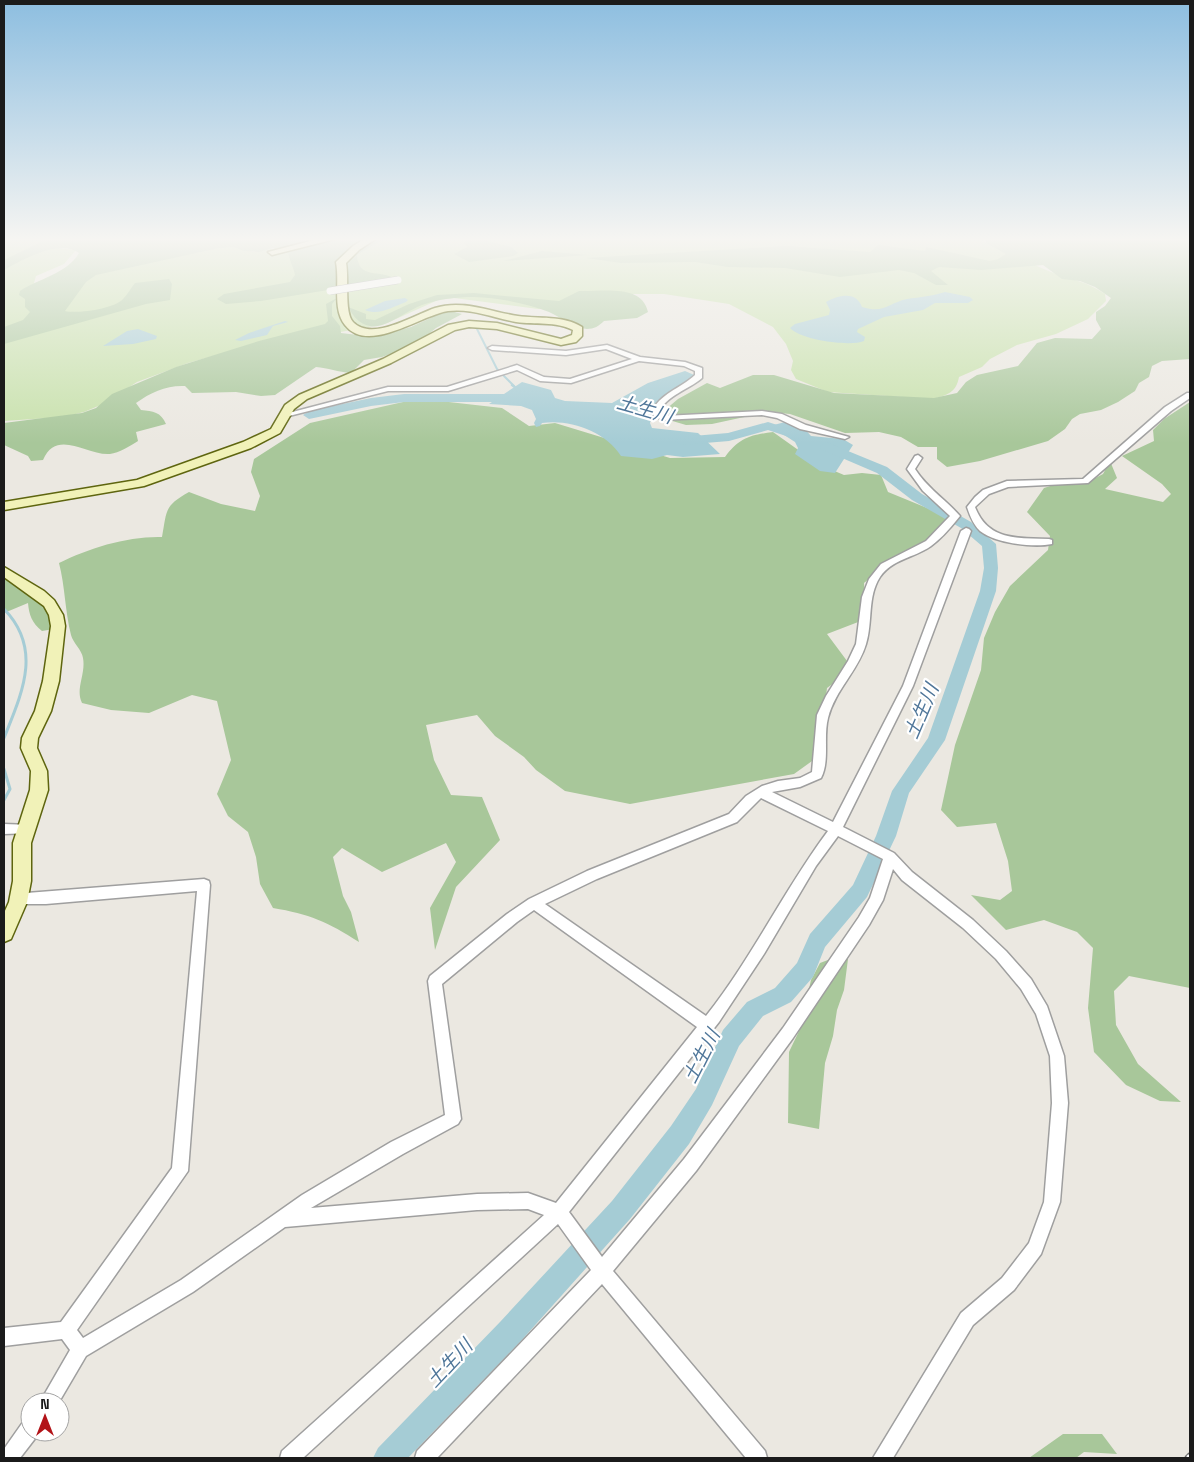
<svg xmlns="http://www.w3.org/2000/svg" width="1194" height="1462" viewBox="0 0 1194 1462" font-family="'Space Grotesk','Noto Sans JP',sans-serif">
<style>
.grass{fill:#c7e1ab}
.forest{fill:#a8c79a}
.water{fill:#a5ccd5}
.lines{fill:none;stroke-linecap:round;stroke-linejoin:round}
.stream-far2{stroke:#a5ccd5;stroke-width:2}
.stream-far1{stroke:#a5ccd5;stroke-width:2.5}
.stream{stroke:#a5ccd5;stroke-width:3}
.river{fill:#a5ccd5;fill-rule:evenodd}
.street-casing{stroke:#9f9f9f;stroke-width:3}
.secondary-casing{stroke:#5e650f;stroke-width:3}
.street{fill:#fff;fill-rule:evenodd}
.secondary{fill:#f1f2b8;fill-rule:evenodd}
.rail-casing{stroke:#696969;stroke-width:7}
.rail{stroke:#fff;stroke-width:5;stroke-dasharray:14;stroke-linecap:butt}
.street-bridge-casing{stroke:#9f9f9f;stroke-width:8;stroke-linecap:butt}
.street-bridge{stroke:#fff;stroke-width:7}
.labels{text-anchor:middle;stroke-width:4.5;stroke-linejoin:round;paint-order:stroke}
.water-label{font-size:19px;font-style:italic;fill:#4f7699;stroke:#fff}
</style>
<rect width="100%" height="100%" fill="#ebe8e1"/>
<!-- grass -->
<path class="grass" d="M4 238H43L59 248 76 250 64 264 36 276 34 283 227 245 253 252 335 238H971C999 245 1024 261 1051 272 1070 279 1088 282 1105 294L1106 301 1088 319 1056 334 1017 345 990 359 982 367 959 377C956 393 947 395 933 399L828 392 796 379 791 370 793 361 786 344 773 327 729 304 664 294H594L555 309H538L454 298 438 300 385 324 224 353 188 363 137 382 103 404 84 412 63 417 4 421Z"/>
<!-- forest -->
<path class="forest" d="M41 238H385L357 255C358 280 381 269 395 279L261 301 226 304 217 299 224 294 290 282 295 275C293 265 289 261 288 250L273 248 259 252 244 251 234 247 219 248 96 275 86 282 65 311C77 314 114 309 123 299 127 295 131 288 135 283L169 279 172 284 170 300 146 304 4 344V327L23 320 30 312 25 307V299L19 295 20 291C38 279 68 273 79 253 60 238 22 260 4 270V260L41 242Z
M467 238H489L488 241 511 247 518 253 513 256 469 262 454 254 467 247 464 243Z
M986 238H1190V359L1162 361 1152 366 1149 377 1139 383 1135 391 1118 402 1101 410 1080 414 1072 419 1065 429 1048 441 980 461 947 467 937 459V447H918L901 437 879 432 845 433 790 414 768 412 712 424 686 425 669 420 665 410 678 399 707 383 720 388 753 375H774L834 393 934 398 957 393 966 382 977 375 1018 366 1037 343 1055 338 1092 339 1101 329 1096 320V312L1105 306 1111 298 1095 287 1080 281 1062 279 1043 265 981 270 939 267 931 271 948 285H936L914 273 899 270 840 277 785 268 728 267 695 262 621 263 586 258 787 246 870 252 878 245 925 251 926 247 990 261 998 259 1006 254 986 243Z
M542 251 588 255 503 261Z
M579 291C601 292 642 283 648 312L637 318 604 321C599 326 594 329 587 329 574 328 561 317 549 312 526 303 499 298 474 297 456 297 439 299 422 305 408 310 383 330 370 326 359 324 354 317 348 307L366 314V319L375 320 409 304 437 295 474 293 559 301Z
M337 298 332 304V316L340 326 341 333 374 337 411 327 439 314 451 311 462 314 436 328 415 345 382 357 364 360 351 373C338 372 328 368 316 367L275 395 261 396 236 392 192 393 185 386C167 385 151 392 136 403L141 410C153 411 161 412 166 424L136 432 138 441C130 446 119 453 110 454 87 456 57 428 43 460L31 461 28 456 4 445V423L82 413 96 408 112 394 176 367 259 341 325 324 328 321 326 304Z
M431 400 502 408 529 426 555 423 670 458 725 457C739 438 750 435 773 432L818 464 844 475 862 473 881 475 888 492 949 517 940 534 889 562 864 583 866 619 827 634 853 669 827 688 819 756 794 774 630 804 565 791 536 770 524 757 495 736 477 715 426 725 434 760 451 795 482 797 500 840 456 887 435 950 430 908 456 862 446 843 382 872 342 848 333 857 343 896 351 912 359 942C328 922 309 914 273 908L260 884 256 857 248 832 228 816 217 794 231 760 217 701 192 695 149 713 111 710 82 703C75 689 86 674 83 658 82 650 73 643 71 635 65 611 65 586 59 563 89 548 128 536 162 537 167 510 164 506 189 492L221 504 255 511 260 496 251 472 254 459 310 423 403 402Z
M1190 402V988L1129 976 1114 991 1116 1025 1138 1064 1181 1102 1160 1101 1126 1085 1094 1052 1088 1008 1093 948 1077 932 1044 920 1006 930 971 895 1000 900 1012 891 1008 861 996 823 957 827 941 810 955 745 981 670 984 638 995 612 1010 586 1048 550 1050 536 1027 512 1044 488 1063 482H1088L1103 474 1110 461 1117 478 1105 489 1163 502 1171 494 1162 484 1122 456 1154 441 1153 430 1164 419Z
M4 575 46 597 54 629 42 631C32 623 29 615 28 603L4 613Z
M841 955 848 959 844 990 837 1010 833 1036 825 1063 819 1129 788 1123 789 1052 800 1029 811 980 820 963Z
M1063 1434H1102L1117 1454 1084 1452 1076 1458H1029Z"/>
<!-- water -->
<path class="water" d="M945 292 970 297 973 300 968 303H935L923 310 884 317 858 329 857 332 865 337 864 341C850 347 801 340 790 328L795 324 829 315 830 310 826 302C839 295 856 291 862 307 885 314 888 303 907 299 920 297 933 296 945 292Z
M405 298 408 300 406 302C392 307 379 316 365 310L385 301Z
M285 321 288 322 273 326 267 335 241 341 235 340 249 333Z
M138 329 157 336 156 339 133 344 103 346 127 331Z
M685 371 699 377C669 392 661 389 650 423L652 428 698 433 720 454 683 457 667 455 652 459 621 456C605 431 570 419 542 423L540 426 536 427 534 423 536 419 532 410 521 406 489 404 522 382 551 390 555 398 565 401 612 403 648 383Z
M785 422 804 428 811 436 843 439 853 445 835 473 820 471 795 454 798 448 795 442 770 426Z"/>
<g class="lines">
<!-- stream-far2 -->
<path class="stream-far2" d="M476 327 497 369 514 386"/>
<!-- stream-far1 -->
<path class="stream-far1" d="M512 385 516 388"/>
<!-- stream -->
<path class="stream" d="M4 609C43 649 22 693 4 738
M4 769 10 789 4 800"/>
<!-- river -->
<path class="river" d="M404 394H522L528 398 522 402H404L371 406 309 419 303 415 309 411 371 398Z
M768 422 796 431 798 434 792 438 768 430 729 441 681 445 675 441 681 437 728 433Z
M826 442 887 467 922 494 971 522 996 544 998 568 996 591 945 740 909 793 896 836 867 897 825 947 813 977 791 1002 763 1016 739 1046 712 1105 689 1144 630 1219 520 1342 408 1458H373L378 1448 500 1322 612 1201 671 1126 696 1089 723 1030 747 1002 775 988 797 963 810 934 853 885 876 836 892 791 928 738 980 591 984 568 982 546 961 528 912 500 877 473 821 449 820 446Z"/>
<defs>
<path id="street" d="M607 345 640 357 685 362 702 368V378C688 390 667 395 659 412L664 416 762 411 782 414 806 425 849 437 845 439 800 429 777 418 762 415 662 420 651 413C660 393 680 389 695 375V371L684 366 639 361 571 383 540 381 517 370 448 391H388L285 417 281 415 388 387H447L517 365 544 377 570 379 632 359 606 349 566 355 492 350 488 348 492 346 566 351Z
M1187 393H1190V398L1171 411 1088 483 1008 487 989 494 975 507C988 541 1018 538 1049 539L1052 540V544C1033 548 995 543 980 531 973 524 970 516 967 507L975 497 983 490 1007 481 1083 479 1165 407Z
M918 455 922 458 915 469C928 489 945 499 960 516 952 526 942 538 931 546 914 558 892 559 880 577 867 597 873 622 866 644 858 671 835 690 828 718 823 737 830 761 821 778L800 787 772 792 833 822 903 686 961 531 966 528 969 529 971 531 913 686 843 827 894 853 912 872 973 920 1006 951 1031 979 1047 1006 1064 1056 1068 1103 1060 1202 1041 1254 1014 1290 973 1325 893 1458H873L961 1313 1002 1278 1029 1243 1044 1202 1052 1103 1050 1056 1036 1014 1021 989 996 959 963 928 902 880 893 869 883 900 869 925 793 1038 696 1171 613 1271 765 1451 767 1458H746L602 1284 437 1458H415L417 1451 591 1270 558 1224 303 1458H280L282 1451 544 1215 528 1209 477 1210 285 1227 193 1292 86 1356 59 1402H40L70 1350 62 1339 4 1346V1328L61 1322 172 1168 197 891 46 904H19L14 902 12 898 14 894 204 879 209 881 210 885 188 1171 77 1330 83 1338 181 1280 302 1195 391 1142 445 1115 428 981 430 976 507 914 529 899 587 871 729 814 746 796 762 786 778 781 800 778 812 772 817 715 826 696 848 661 856 644 862 597 869 579 881 564 926 541 950 516 923 491 907 469 915 456ZM761 798 828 831C784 890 752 958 706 1016L545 904 597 879 737 822ZM838 836 883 859 870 898 859 917 783 1028 684 1159 602 1257 569 1212 719 1022 764 954 816 866ZM534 910 697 1027 556 1203 528 1193 477 1194 311 1208 403 1154 458 1124 461 1119 442 984 517 922Z
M4 824 31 825 33 829 31 833 4 834Z
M30 1420V1432H38L37 1436 20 1458H4V1449L23 1422Z"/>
<path id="secondary" d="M322 238H339L272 255 268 252Z
M366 238H377L359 250 346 263C349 278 344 312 353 322 372 342 414 315 435 308 463 299 491 312 518 316 539 319 563 315 582 327V336L576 342 561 345 497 329 469 327 455 330 391 363 307 399 294 409 280 433 251 448 144 486 4 510V502L137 480 243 442 271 429 285 405 299 395 383 359 448 325 469 321 497 323 561 339 572 335 573 330C556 321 535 325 516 322 494 318 471 308 448 311 421 315 368 355 345 325 332 309 340 283 336 262L353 246Z
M4 567 44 591 54 600 63 615 65 626 59 681 51 711 38 738 37 748 47 771 48 790 31 843V881L27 902 11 939 4 942V913L9 902 13 881V843L30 790 31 771 21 748 22 738 35 711 43 681 51 626 49 615 44 606 4 577Z"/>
</defs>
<!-- street casing -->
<use href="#street" class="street-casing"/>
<!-- secondary casing -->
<use href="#secondary" class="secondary-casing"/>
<!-- street -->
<use href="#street" class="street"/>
<!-- secondary -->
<use href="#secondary" class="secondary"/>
<defs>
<path id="rail" d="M1188 1458 1190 1456"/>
</defs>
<!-- rail casing -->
<use href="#rail" class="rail-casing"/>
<!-- rail -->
<use href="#rail" class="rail"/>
<defs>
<path id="street-bridge" d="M330 291 398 280"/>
</defs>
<!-- street-bridge casing -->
<use href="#street-bridge" class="street-bridge-casing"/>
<!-- street-bridge -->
<use href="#street-bridge" class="street-bridge"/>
</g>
<!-- sky -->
<linearGradient id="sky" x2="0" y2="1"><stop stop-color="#8dbee0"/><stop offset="0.54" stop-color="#f6f5f2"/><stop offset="1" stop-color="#f6f5f2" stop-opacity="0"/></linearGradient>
<rect width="1194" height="443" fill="url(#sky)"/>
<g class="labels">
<!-- water labels -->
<g class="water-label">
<text transform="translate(645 409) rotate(16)" y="7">土生川</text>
<text transform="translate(921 711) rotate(-67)" y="7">土生川</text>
<text transform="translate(701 1056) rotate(-63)" y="7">土生川</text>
<text transform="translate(449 1363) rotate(-47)" y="7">土生川</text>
</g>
</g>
<!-- border -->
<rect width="1194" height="1462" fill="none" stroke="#1b1b1b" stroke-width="10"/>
<!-- north arrow -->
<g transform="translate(45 1417)"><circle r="24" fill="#ffffff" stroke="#a4a4a4"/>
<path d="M0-4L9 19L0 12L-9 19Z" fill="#b21318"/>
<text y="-8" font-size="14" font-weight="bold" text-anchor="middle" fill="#1b1b1b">N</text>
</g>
</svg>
